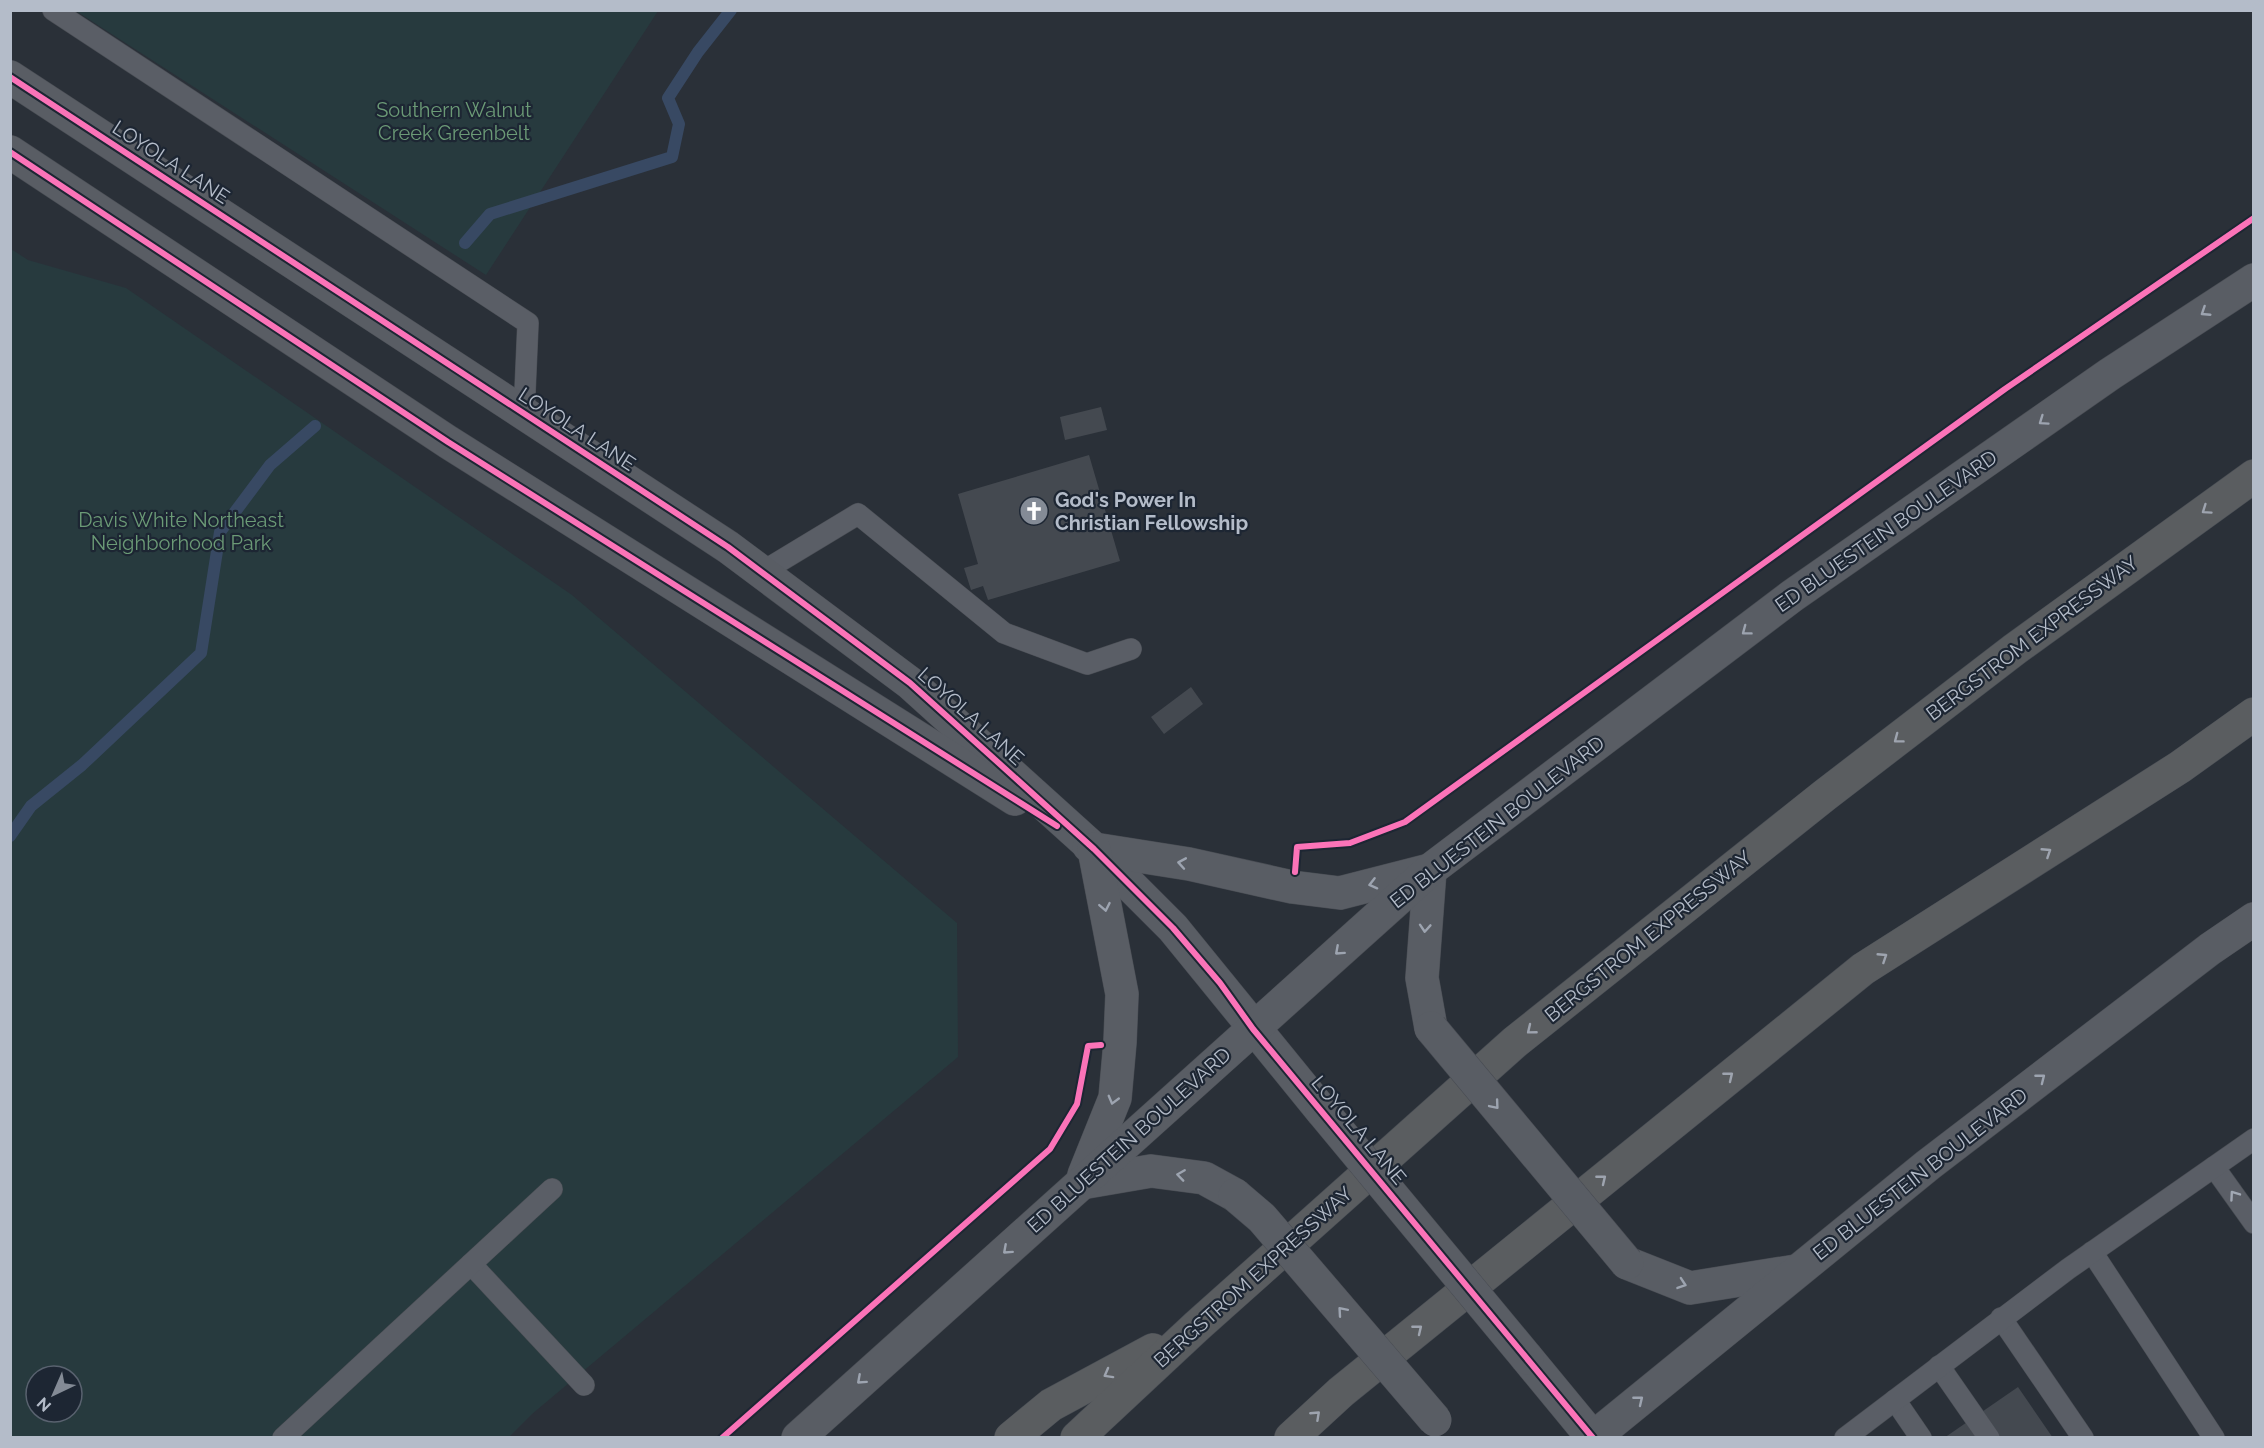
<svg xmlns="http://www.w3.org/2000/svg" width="2264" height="1448" viewBox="0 0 2264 1448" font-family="Raleway,sans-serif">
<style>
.green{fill:#273a3e;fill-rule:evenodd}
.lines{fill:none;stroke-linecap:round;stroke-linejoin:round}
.stream{stroke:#384963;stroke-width:12}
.building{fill:#444950}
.lane-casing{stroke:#484c53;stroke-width:22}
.secondary-casing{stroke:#484c53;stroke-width:34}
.highway-casing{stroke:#474c53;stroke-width:34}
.lane{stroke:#5a5e66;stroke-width:21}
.secondary{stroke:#595d64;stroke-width:33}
.highway{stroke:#5a5d60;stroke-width:33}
.secondary-bridge-casing{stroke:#484c53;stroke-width:34;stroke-linecap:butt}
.secondary-bridge{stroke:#595d64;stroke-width:33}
.cycleway-casing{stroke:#1d2633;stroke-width:10}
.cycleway{stroke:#fb73b8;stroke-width:6}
.oneway{stroke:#9da4b0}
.oneway2{stroke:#9ea4af}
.oneway3{stroke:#a2a9b5}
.labels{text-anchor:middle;stroke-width:4.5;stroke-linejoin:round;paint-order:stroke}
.park-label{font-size:20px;fill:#6b9a76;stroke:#1d2633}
.street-label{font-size:20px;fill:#b4bcc9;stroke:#1d2633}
.poi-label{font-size:20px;font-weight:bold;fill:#b4bcc9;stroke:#1d2633;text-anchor:start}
</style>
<rect width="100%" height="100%" fill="#2a3038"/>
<g class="green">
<polygon points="76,11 658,11 486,275"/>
<path d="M11 249 28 260 126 288 572 595 957 923 958 1057 532 1414 509 1437 11 1438ZM36 1376H72V1412H36Z"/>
</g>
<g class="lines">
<g class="stream">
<polyline points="465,243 490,214 672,157 679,124 668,98 698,52 731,10"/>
<polyline points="10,836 31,806 82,765 201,653 220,532 270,465 315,426"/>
</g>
</g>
<g class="building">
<polygon points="1101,407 1107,430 1065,440 1060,417"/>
<polygon points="1089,455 1120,561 988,600 983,586 971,590 964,568 978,564 958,494"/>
<polygon points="1191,687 1203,704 1164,734 1151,717"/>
<polygon points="2018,1387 2053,1438 1944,1438"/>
</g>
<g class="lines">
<g class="lane-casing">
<g id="lane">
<polyline points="53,10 528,323 524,414"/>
<polyline points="762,572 858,514 1004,633 1087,664 1131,649"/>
<polyline points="2214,1167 2254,1223"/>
<polyline points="2092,1252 2214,1438"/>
<polyline points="471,1264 584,1385"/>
<polyline points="2001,1318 2083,1438"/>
<polyline points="1939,1366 1989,1438"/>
<polyline points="1895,1400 1921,1438"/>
<polyline points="283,1438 552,1189"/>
<polyline points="1845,1438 2068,1269 2254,1139"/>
</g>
</g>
<g class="secondary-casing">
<g id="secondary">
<polyline points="10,77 728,547 910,683 1094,849 1173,928 1322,1111"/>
<polyline points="10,152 448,442 1015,799"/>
<polyline points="1089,846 1094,849 1189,864 1292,887 1340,893 1426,871"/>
<polyline points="1430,870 1422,978 1431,1028"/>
<polyline points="1084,1175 1115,1098 1120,1042 1122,994 1094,849"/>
<polyline points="1081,1183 1151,1171 1204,1178 1235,1195"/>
<polyline points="1627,1263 1690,1288 1796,1271"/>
<polyline points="1527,1358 1593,1438"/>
<polyline points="798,1438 1430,870 1792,596 2110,374 2254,280"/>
<polyline points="1593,1438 1928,1165 2210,949 2254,919"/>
</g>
</g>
<g class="highway-casing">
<g id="highway">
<polyline points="1011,1438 1051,1405 1153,1350"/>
<polyline points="1077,1438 1197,1326 1515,1042 1825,795 2015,649 2254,476"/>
<polyline points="1291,1438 1341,1392 1863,969 2180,767 2254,714"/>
</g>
</g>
<use href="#lane" class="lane"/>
<use href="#secondary" class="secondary"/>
<use href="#highway" class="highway"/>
<g class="secondary-bridge-casing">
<g id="secondary-bridge">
<polyline points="1431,1028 1627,1263"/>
<polyline points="1322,1111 1527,1358"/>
<polyline points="1235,1195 1262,1218 1435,1420"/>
</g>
</g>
<use href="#secondary-bridge" class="secondary-bridge"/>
<g class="cycleway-casing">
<g id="cycleway">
<polyline points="10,77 728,547 910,683 1094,849 1173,928 1220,983 1253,1029 1593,1438"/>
<polyline points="10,152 448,442 1057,826"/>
<polyline points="1295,872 1297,847 1350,843 1405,822 2005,389 2254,218"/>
<polyline points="722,1438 1050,1149 1077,1104 1088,1046 1101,1045"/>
</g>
</g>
<use href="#cycleway" class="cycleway"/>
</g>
<defs><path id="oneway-chevron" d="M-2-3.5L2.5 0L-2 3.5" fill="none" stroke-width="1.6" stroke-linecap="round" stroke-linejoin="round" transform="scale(1.5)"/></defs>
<g class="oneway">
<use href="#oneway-chevron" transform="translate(2205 312) rotate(147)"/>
<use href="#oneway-chevron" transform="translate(2043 421) rotate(145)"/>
<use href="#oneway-chevron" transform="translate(1746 631) rotate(143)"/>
<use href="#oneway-chevron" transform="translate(1182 863) rotate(-170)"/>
<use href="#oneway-chevron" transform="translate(1373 884) rotate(166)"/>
<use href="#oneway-chevron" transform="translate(1105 907) rotate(79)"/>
<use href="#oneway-chevron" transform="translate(1425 928) rotate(94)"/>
<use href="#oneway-chevron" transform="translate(1339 951) rotate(138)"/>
<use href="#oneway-chevron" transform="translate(2041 1078) rotate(-38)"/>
<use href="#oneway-chevron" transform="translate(1113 1100) rotate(105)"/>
<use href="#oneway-chevron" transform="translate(1495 1105) rotate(50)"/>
<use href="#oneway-chevron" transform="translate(1181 1175) rotate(-172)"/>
<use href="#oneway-chevron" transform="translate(1007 1250) rotate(138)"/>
<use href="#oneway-chevron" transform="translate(1682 1284) rotate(19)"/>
<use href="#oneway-chevron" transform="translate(1342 1311) rotate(-131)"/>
<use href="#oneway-chevron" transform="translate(861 1380) rotate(138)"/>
<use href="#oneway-chevron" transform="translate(1639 1400) rotate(-39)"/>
</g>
<g class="oneway2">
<use href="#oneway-chevron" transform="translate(2206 510) rotate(145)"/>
<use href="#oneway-chevron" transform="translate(1898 739) rotate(143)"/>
<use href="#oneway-chevron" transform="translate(2047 852) rotate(-33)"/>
<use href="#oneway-chevron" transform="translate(1883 957) rotate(-33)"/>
<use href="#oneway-chevron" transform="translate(1531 1030) rotate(141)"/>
<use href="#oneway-chevron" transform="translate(1729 1076) rotate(-39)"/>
<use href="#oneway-chevron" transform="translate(1602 1179) rotate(-39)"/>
<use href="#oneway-chevron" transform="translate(1418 1329) rotate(-39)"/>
<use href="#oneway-chevron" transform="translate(1108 1374) rotate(151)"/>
<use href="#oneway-chevron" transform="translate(1316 1415) rotate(-43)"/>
</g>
<use class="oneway3" href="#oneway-chevron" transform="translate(2234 1195) rotate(-125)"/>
<defs>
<g id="church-disc" transform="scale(1.5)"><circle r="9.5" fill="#848b96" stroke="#1d2633"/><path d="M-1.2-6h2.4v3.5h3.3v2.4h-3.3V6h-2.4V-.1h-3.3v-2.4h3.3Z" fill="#fff"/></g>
</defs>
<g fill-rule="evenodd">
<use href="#church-disc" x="1034" y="511"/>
</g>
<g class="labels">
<g class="park-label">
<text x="454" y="117">Southern Walnut<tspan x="454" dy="23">Creek Greenbelt</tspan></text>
<text x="181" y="527">Davis White Northeast<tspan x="181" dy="23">Neighborhood Park</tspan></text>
</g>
<g class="street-label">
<text transform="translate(171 162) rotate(33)" y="7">LOYOLA LANE</text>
<text transform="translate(577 429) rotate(33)" y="7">LOYOLA LANE</text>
<text transform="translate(1886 531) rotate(-35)" y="7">ED BLUESTEIN BOULEVARD</text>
<text transform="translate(2032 638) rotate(-37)" y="7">BERGSTROM EXPRESSWAY</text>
<text transform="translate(971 716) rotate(42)" y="7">LOYOLA LANE</text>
<text transform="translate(1497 822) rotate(-38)" y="7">ED BLUESTEIN BOULEVARD</text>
<text transform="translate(1648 936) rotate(-39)" y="7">BERGSTROM EXPRESSWAY</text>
<text transform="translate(1359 1130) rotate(50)" y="7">LOYOLA LANE</text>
<text transform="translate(1129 1140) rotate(-42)" y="7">ED BLUESTEIN BOULEVARD</text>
<text transform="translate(1920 1174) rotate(-38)" y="7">ED BLUESTEIN BOULEVARD</text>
<text transform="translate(1253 1277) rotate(-42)" y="7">BERGSTROM EXPRESSWAY</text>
</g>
<g class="poi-label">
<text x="1055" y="507">God's Power In<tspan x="1055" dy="23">Christian Fellowship</tspan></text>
</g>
</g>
<rect width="2264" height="1448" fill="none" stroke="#b4bcc9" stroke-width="24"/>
<g transform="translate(54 1394) rotate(224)"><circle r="28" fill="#1d2633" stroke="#59626f" stroke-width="1.5"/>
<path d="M0-4.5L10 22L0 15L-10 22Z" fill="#848b96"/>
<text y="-9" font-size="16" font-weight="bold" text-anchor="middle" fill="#b4bcc9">N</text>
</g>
</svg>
